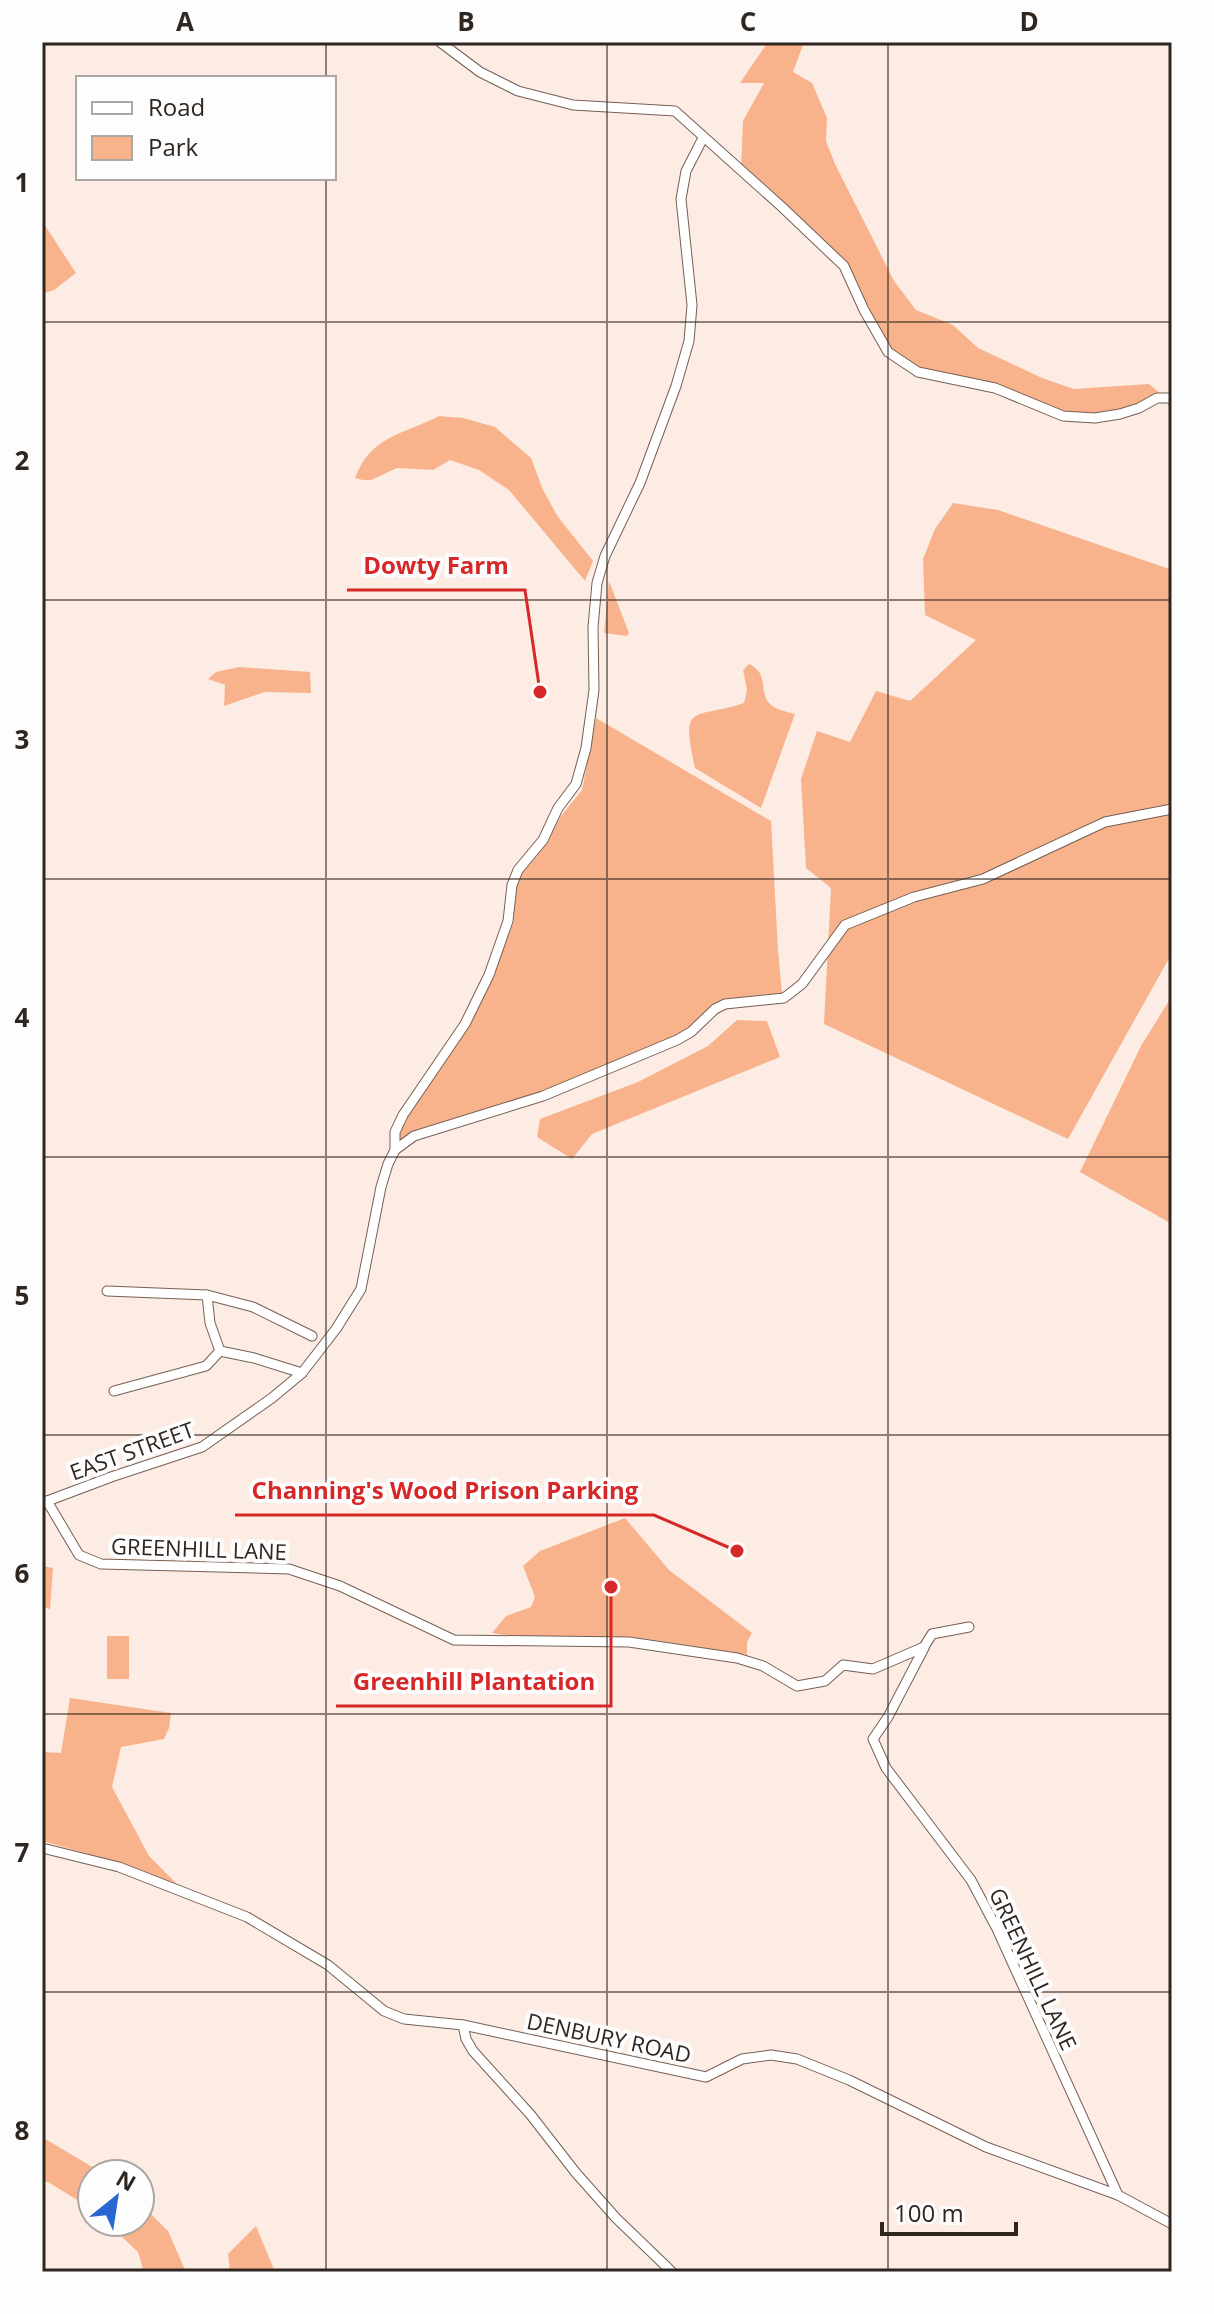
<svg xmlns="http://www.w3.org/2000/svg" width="1214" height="2314" viewBox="0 0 1214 2314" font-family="'Open Sans',sans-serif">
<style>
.green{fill:#f8b38c}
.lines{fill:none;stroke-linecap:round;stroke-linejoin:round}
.minor-casing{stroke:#765f53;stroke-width:11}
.minor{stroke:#fff;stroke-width:9}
.grid{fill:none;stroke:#2f2620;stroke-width:2;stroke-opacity:0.55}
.labels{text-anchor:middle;stroke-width:8;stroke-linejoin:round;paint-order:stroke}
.street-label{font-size:22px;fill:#2f2620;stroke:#fdfdfd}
.leader{fill:none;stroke:#d62828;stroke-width:3}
.callout-dot{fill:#d62828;stroke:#fdfdfd;stroke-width:3}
.callout-label{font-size:24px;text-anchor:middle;font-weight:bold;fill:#d62828;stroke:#fdfdfd;stroke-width:8;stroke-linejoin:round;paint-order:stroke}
.neatline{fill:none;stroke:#2f2620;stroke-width:3}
.grid-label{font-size:26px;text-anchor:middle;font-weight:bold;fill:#2f2620}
</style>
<rect width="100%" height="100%" fill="#fcece3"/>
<g class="green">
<polygon points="768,42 804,42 793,72 812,83 827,118 826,141 835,164 894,281 916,310 953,325 978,348 1042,378 1074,389 1149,384 1162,395 1110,417 1072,415 918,368 888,352 843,262 741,169 743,121 764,83 740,83"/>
<polygon points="42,221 76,273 54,290 42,294"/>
<path d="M439 416 463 418 495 427 531 458 543 490 558 517 593 561 585 581 509 490 479 470 450 460 433 470 397 468 371 480H363L355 478C371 435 405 434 439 416Z"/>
<polygon points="953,503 998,510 1172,570 1172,953 1068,1139 824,1024 831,888 806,868 801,779 817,731 850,742 876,691 910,701 976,640 925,615 923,559 935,529"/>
<polygon points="609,581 629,633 627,636 604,633"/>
<path d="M749 664C770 674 758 691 770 704 775 710 788 712 795 714L761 808 695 768C680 701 693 720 744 703L747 690 743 670Z"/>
<polygon points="239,667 310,672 311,693 265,692 224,706 225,685 208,679 216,672"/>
<polygon points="596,718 771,821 778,950 782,993 724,999 712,1005 689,1027 673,1037 540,1092 414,1131 399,1142 399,1134 406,1117 469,1027 492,979 513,924 516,887 523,872 541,851 561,816 582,790"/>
<polygon points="1172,996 1172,1224 1080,1172 1141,1046"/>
<polygon points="737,1020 767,1021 780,1057 592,1134 572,1159 537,1137 540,1119 638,1082 708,1046"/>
<polygon points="625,1518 669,1570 752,1633 747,1642 747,1655 641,1638 510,1636 492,1633 506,1616 531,1607 535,1597 523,1566 540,1551"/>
<polygon points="42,1556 43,1566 53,1568 50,1609 42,1607"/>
<rect x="107" y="1636" width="22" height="43"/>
<polygon points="70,1698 171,1713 169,1728 164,1739 121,1747 112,1787 149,1856 179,1886 131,1866 42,1841 42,1752 61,1753"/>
<polygon points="42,2137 104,2174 92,2174 92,2209 48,2182 42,2181"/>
<polygon points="140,2203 168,2231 186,2272 144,2272 138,2252 106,2222 140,2222"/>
<polygon points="256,2226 275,2272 230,2272 228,2254"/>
</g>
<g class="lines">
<g class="minor-casing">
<g id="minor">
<polyline points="440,42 480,72 518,91 573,105 675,111 782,207 844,266 864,310 888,352 918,372 995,388 1063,416 1095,418 1120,414 1139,408 1157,398 1170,398 1172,400"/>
<polyline points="395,1150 414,1136 543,1096 677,1040 691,1032 715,1009 725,1004 784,998 802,984 845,925 914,897 983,879 1105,822 1172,809"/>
<polyline points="107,1291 207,1295 253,1307 312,1336"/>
<polyline points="207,1295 210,1323 220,1351"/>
<polyline points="114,1391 206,1366 220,1351 254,1358 302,1373"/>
<polyline points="47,1501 79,1555 101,1564 289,1569 340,1586 454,1640 629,1642 737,1658 763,1666 797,1686 825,1681 843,1665 873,1669 924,1647 932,1634 969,1627"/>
<polyline points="42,1503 111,1477 202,1447 272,1398 302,1373 336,1329 361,1289 381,1187 388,1164 395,1150 395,1132 403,1115 465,1024 489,975 508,921 512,885 518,870 543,840 558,808 576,784 586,748 594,690 593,627 597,583 605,556 640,483 676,386 689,341 692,305 681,199 686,171 703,138"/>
<polyline points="924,1648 888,1717 873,1739 886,1768 971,1880 997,1929 1118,2195"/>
<polyline points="42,1848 119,1867 247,1917 328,1965 384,2011 404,2019 463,2025 706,2077 742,2059 771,2055 797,2059 849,2080 986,2147 1118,2195 1172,2224"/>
<polyline points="463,2025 466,2039 473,2051 530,2114 576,2173 616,2218 672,2272"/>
</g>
</g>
<use href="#minor" class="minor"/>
</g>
<path class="grid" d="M326 42V78M607 42V2272M888 42V2272M326 178V2272M42 322H1172M42 600H1172M42 879H1172M42 1157H1172M42 1435H1172M42 1714H1172M42 1992H1172"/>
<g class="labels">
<g class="street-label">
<text transform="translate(132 1451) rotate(-20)" y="8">EAST STREET</text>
<text transform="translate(199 1549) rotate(2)" y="8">GREENHILL LANE</text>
<text transform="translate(1033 1969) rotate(65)" y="8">GREENHILL LANE</text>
<text transform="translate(609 2038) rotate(12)" y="8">DENBURY ROAD</text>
</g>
</g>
<path class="leader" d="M540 692L525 590H347M737 1551L654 1515H235M611 1587L611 1706H336"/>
<g class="callout-dot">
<circle cx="540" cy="692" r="8"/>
<circle cx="737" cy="1551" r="8"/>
<circle cx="611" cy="1587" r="8"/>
</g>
<g class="callout-label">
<text x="436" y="574">Dowty Farm</text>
<text x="445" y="1499">Channing's Wood Prison Parking</text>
<text x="474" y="1690">Greenhill Plantation</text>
</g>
<rect width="1214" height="2314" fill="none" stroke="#fdfdfd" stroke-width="88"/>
<rect x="76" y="76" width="260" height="104" fill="#fdfdfd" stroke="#aba7a5" stroke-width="2"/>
<rect x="92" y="102" width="40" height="12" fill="#ffffff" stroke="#aba7a5" stroke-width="2"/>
<text x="148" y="116" font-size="24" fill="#2f2620">Road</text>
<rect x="92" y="136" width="40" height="24" fill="#f8b38c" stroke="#aba7a5" stroke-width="2"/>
<text x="148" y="156" font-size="24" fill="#2f2620">Park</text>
<g transform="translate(116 2198) rotate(30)"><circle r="38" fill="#fdfdfd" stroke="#aba7a5" stroke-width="2"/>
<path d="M0-6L14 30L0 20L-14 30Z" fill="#2766d3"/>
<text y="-12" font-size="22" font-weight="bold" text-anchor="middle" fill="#2f2620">N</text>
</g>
<path d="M882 2222v12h134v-12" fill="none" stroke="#2f2620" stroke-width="4"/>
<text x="894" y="2222" font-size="24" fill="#2f2620" stroke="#fdfdfd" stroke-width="6" paint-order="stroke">100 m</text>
<rect x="44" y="44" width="1126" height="2226" class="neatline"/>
<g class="grid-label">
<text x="185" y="31">A</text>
<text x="466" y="31">B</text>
<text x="748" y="31">C</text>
<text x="1029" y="31">D</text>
<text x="22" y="192">1</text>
<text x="22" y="470">2</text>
<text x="22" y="749">3</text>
<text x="22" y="1027">4</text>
<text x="22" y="1305">5</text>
<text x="22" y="1583">6</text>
<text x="22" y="1862">7</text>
<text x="22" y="2140">8</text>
</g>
</svg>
